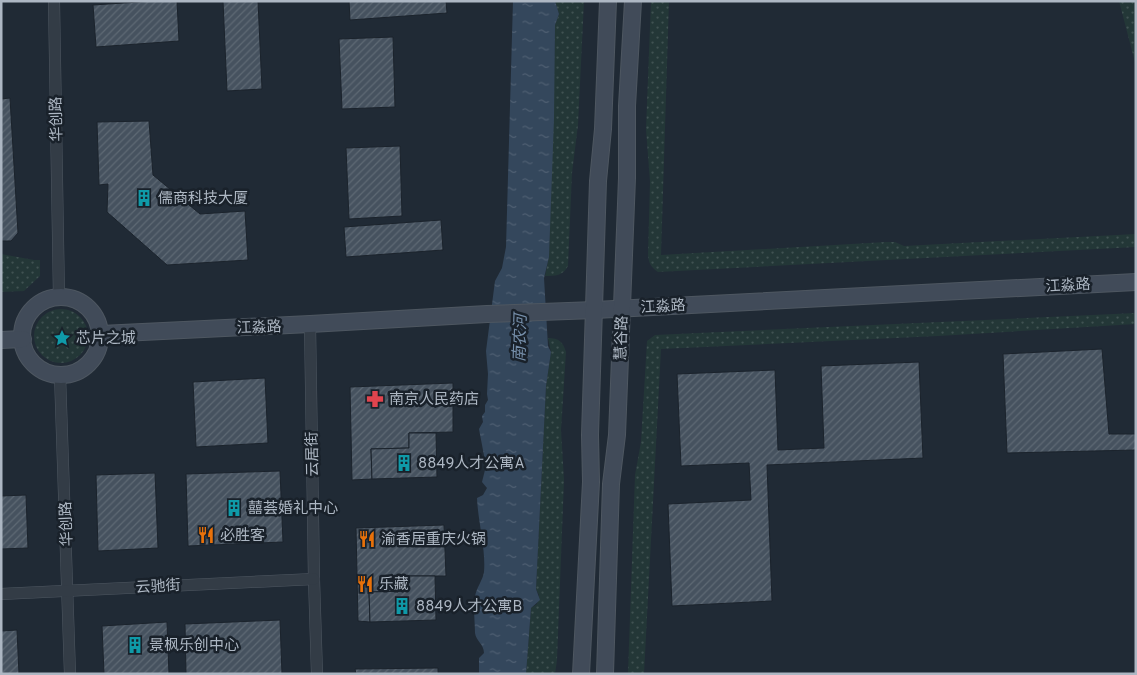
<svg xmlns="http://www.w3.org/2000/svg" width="1137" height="675" viewBox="0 0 1137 675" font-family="Overpass,'Noto Sans SC',sans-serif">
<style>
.grass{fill:url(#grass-dots)}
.water{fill:url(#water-ripples)}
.building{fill:url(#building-hatch);stroke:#1b232c}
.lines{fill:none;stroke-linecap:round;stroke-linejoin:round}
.street-casing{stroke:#4e5761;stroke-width:12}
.secondary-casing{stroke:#4e5761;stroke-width:18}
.street{stroke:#333c46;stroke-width:11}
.secondary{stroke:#414b59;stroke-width:16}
.labels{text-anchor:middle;stroke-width:5;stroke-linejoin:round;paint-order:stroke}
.street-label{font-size:15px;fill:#adb7c3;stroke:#19212a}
.poi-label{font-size:15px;fill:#adb7c3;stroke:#19212a;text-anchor:start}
.water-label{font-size:16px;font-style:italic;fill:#768faa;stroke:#19212a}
</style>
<defs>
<pattern id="grass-dots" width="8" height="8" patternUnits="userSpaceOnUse" patternTransform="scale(1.25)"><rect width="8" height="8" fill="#233737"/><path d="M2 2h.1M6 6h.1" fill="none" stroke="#405252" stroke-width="1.8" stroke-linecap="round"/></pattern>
<pattern id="water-ripples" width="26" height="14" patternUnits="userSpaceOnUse" patternTransform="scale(1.25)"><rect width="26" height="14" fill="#34475c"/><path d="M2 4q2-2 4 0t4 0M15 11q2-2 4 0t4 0" fill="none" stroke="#4f5f72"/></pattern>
<pattern id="building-hatch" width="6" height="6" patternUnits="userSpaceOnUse" patternTransform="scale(1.25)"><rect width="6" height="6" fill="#46525f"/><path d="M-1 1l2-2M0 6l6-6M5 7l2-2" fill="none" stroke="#5e6974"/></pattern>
</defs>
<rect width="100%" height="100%" fill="#202a35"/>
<g class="grass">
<path d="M555 1H584L578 125 572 173 568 266C563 276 555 276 545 276L549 257 555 25 559 14Z"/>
<path d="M651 1H669L661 255 886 242H895L904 246 1136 234V247L658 272C651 267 649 264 648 255L650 182 646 129Z"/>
<polygon points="1119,1 1136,1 1136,66"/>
<polygon points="1,254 34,260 40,260 40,276 24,291 1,292"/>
<circle cx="61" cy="336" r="27"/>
<polygon points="1136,313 1136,324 938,336 661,349 644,674 628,674 635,475 641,442 647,341 655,335"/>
<path d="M548 338C559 338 563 342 566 352L561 430 564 480 557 660 555 674H526L531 608 537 604 539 595 536 589 546 386 551 352Z"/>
</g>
<path class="water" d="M513 1H555L559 14 555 25 554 118 549 257 544 278 548 346 551 352 546 386 536 589 540 600 531 608 526 674H479V658L484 653C484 644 476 641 475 633 475 622 473 608 475 597 476 588 483 580 484 572 486 549 478 522 477 498L483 495 487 488 482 482 486 466 479 429 483 422 482 416 485 412V405L488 400 487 394 488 374 486 351 495 281 502 268 506 247Z"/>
<g class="building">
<polygon points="154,1 177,1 179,41 96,47 93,5"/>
<polygon points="223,1 258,1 262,89 227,91"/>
<polygon points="349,1 446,1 447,13 350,20"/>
<polygon points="393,37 395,107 342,109 339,39"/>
<polygon points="10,98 18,233 11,241 1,241 1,99"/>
<polygon points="149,121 153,175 200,214 245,211 248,260 167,265 107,212 108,184 99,185 97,122"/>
<polygon points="400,146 402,216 349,219 346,148"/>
<polygon points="441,220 443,250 346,257 344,227"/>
<polygon points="1102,349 1109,434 1136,434 1136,450 1007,453 1003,354"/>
<polygon points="919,362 923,458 767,465 772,601 672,606 668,504 751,500 749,463 681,466 677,374 775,370 778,450 824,448 821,366"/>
<polygon points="265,378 268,443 196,447 193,382"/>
<polygon points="453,383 453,432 409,433 409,448 371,449 372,479 352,480 350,387"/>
<polygon points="409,433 436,433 437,477 372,479 371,449 409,448"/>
<polygon points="280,471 283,542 188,546 186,474"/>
<polygon points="155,473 158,548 98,551 96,475"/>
<polygon points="26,495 28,548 1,549 1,496"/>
<polygon points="444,525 446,576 407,576 407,591 369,592 370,622 358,621 356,528"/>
<polygon points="407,576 435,576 436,620 370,622 369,592 407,591"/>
<polygon points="280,620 282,674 186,674 185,624"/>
<polygon points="167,622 169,674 104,674 102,626"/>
<polygon points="17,630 19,674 1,674 1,631"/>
<polygon points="438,668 438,674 356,674 355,669"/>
</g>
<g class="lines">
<g class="street-casing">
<g id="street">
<polyline points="54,1 59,297"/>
<polyline points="310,324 314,579 317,674"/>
<polyline points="60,375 70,674"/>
<polyline points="1,594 314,579"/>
</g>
</g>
<g class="secondary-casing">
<g id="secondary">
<circle cx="61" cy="336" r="39"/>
<polyline points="101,334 310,324 487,314 595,310 1136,282"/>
<polyline points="1,340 23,339"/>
<polyline points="581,674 591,482 590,435 598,181 603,129 608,1"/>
<polyline points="605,674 611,484 617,435 627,178 627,106 633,1"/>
</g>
</g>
<use href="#street" class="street"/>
<use href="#secondary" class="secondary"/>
</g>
<defs>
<g id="building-bare" transform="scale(1.35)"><path d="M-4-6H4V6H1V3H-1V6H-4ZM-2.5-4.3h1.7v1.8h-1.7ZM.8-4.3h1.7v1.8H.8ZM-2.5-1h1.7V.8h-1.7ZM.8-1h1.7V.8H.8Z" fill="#0f9aa8" stroke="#19212a" stroke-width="2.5" paint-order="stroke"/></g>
<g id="sight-bare" transform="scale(1.35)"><path d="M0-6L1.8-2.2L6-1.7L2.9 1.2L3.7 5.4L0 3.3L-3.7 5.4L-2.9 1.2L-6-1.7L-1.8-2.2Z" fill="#0f9aa8" stroke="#19212a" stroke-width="2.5" paint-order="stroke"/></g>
<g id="pharmacy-bare" transform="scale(1.35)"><path d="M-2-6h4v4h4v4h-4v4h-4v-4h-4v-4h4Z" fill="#e0444e" stroke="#19212a" stroke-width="2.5" paint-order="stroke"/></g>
<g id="restaurant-bare" transform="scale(1.35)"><path d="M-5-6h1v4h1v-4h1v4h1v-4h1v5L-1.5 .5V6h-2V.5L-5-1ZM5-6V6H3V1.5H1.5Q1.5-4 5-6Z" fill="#e8710a" stroke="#19212a" stroke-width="2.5" paint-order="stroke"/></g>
</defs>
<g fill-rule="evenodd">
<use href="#building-bare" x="144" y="198"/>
<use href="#sight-bare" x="62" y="338"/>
<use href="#pharmacy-bare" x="375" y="399"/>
<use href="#building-bare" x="404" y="463"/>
<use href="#building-bare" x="234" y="508"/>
<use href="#restaurant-bare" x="206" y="535"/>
<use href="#restaurant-bare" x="367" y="539"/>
<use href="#restaurant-bare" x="365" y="584"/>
<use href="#building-bare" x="402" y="606"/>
<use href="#building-bare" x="135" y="645"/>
</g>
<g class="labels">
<g class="street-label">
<text transform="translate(56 119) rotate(-91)" y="5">华创路</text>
<text transform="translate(1068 285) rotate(-3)" y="5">江淼路</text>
<text transform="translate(663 306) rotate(-3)" y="5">江淼路</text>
<text transform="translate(259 327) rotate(-2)" y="5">江淼路</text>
<text transform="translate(621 338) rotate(-88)" y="5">慧谷路</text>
<text transform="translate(312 454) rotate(-91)" y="5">云居街</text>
<text transform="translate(66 524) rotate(-92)" y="5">华创路</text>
<text transform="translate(158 586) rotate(-3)" y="5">云驰街</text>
</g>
<g class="poi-label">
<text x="158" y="203">儒商科技大厦</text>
<text x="76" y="343">芯片之城</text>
<text x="389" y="404">南京人民药店</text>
<text x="418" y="468">8849人才公寓A</text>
<text x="248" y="513">囍荟婚礼中心</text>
<text x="220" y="540">必胜客</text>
<text x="381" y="544">渝香居重庆火锅</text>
<text x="379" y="589">乐藏</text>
<text x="416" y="611">8849人才公寓B</text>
<text x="149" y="650">景枫乐创中心</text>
</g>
<g class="water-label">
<text transform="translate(519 338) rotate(-88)" y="6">南农河</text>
</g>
</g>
<rect width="1137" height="675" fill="none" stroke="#adb7c3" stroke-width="5"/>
</svg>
